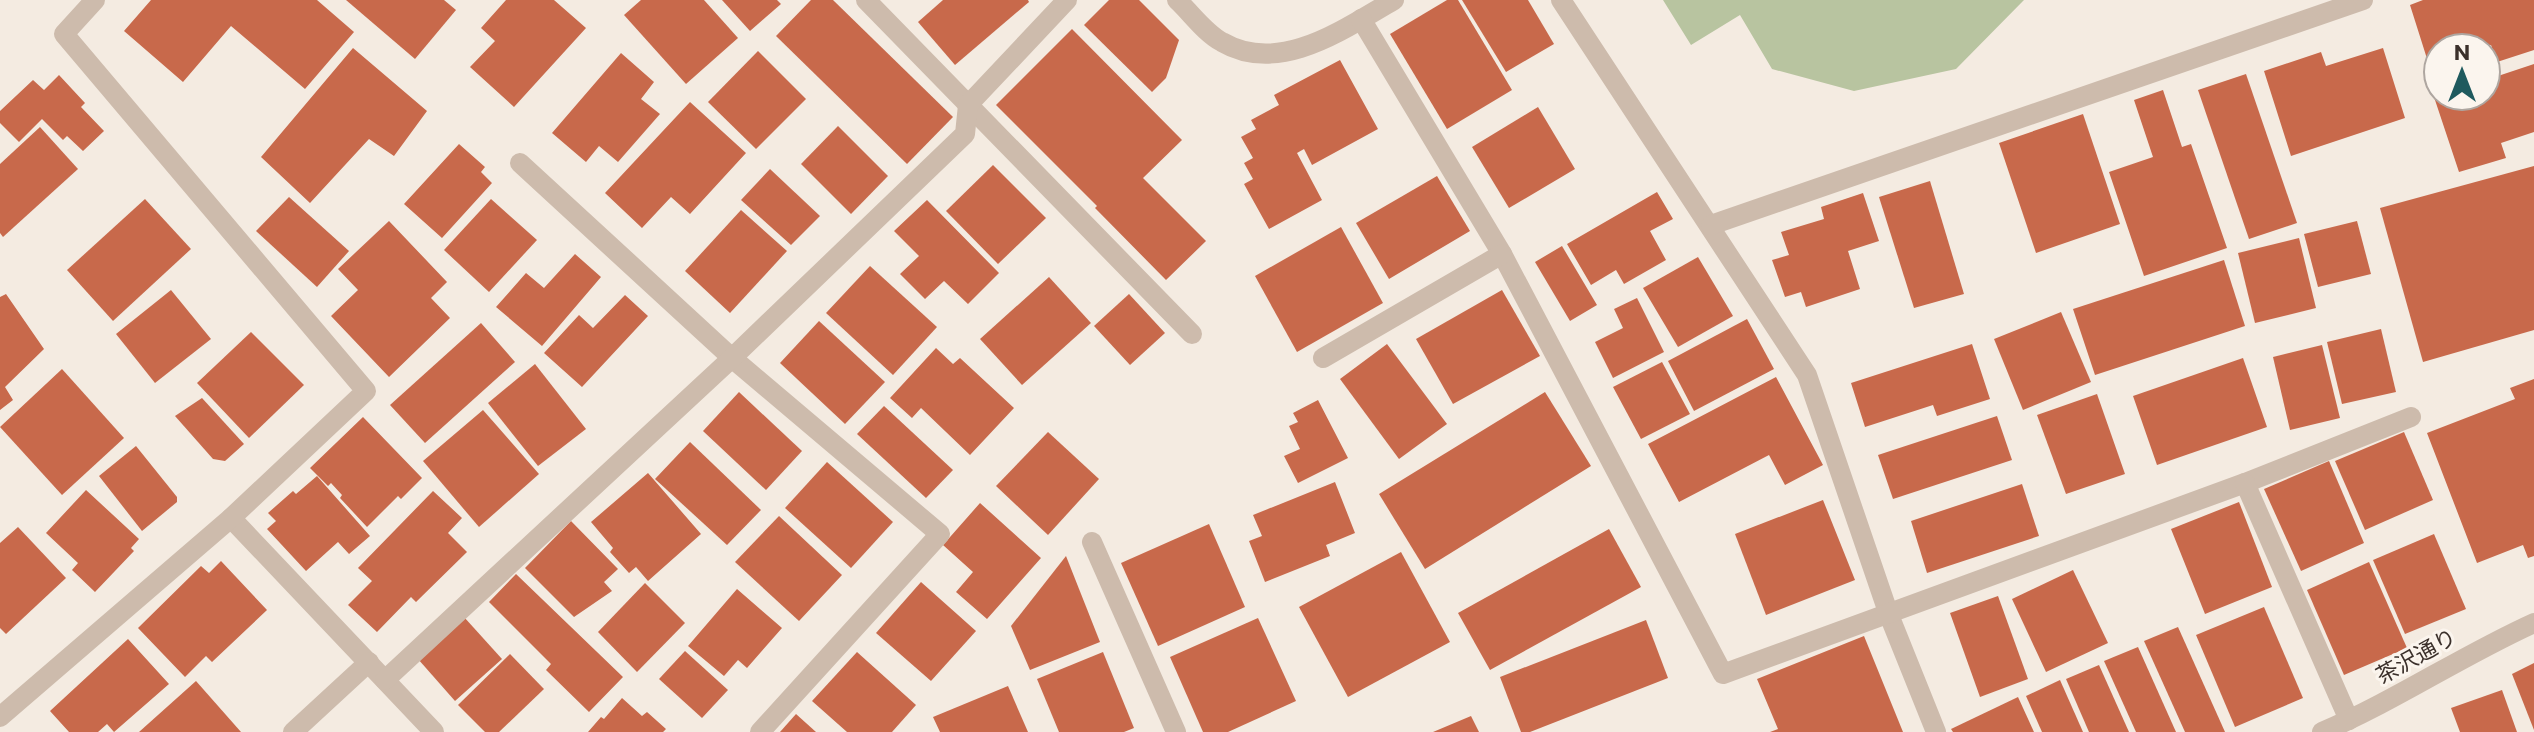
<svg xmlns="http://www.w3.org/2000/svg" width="2534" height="732" viewBox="0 0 2534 732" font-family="Commissioner,'Noto Sans JP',sans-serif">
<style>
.green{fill:#b8c4a0}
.building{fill:#c8694b}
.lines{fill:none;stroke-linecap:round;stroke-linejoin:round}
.minor{stroke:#cdbbac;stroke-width:20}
.labels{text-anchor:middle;stroke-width:6;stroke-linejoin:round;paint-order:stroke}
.street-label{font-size:22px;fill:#3b302b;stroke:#fbf5ee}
</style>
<rect width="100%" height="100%" fill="#f4ebe1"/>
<polygon class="green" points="1663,0 2024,0 1956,69 1854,91 1772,69 1740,15 1691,45"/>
<g class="building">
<polygon points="151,0 317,0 354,32 305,89 231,26 183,82 124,31"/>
<polygon points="346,0 444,0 456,10 415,59"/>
<polygon points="506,0 554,0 586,28 514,107 470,67 495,41 481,28"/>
<polygon points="641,0 704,0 738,38 686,84 624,15"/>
<polygon points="722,0 777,0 781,4 750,31"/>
<polygon points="811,0 833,0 953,117 907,164 776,36"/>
<polygon points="943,0 1028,0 1029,2 955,65 918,22"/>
<polygon points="1109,0 1139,0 1179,40 1166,78 1152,92 1084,25"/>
<polygon points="1447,0 1458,0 1512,90 1447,129 1390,34"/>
<polygon points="1462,0 1528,0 1554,44 1506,72"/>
<polygon points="2423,0 2534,0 2534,50 2497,62 2491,45 2482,48 2438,48 2438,62 2429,65 2410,5"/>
<polygon points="1072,29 1182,140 1143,178 1206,241 1166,280 1095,208 1097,206 996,105"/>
<polygon points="353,48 427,111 394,156 369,139 310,203 261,157"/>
<polygon points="2383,48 2405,118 2291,156 2264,71 2321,52 2326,66"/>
<polygon points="758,51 806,99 756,149 708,102"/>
<polygon points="621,53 654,82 641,99 660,114 618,162 599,146 586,162 552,133"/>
<polygon points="1340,60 1378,129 1312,165 1304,149 1297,153 1322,200 1269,229 1244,184 1253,179 1244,163 1253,158 1241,137 1256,129 1251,120 1279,105 1274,95"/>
<polygon points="2534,64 2534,132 2501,143 2506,158 2459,172 2430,85 2438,82 2438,96 2486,96 2486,80"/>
<polygon points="2246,74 2297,223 2249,239 2198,90"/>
<polygon points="59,75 85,103 81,107 104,131 83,151 67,136 63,140 42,119 19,142 0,123 0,111 33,80 44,90"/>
<polygon points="2163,90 2182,147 2191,144 2227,248 2144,276 2109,172 2153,157 2134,100"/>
<polygon points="690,102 746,153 690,214 671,197 642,228 605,193"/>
<polygon points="1538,107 1575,169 1509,208 1472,147"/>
<polygon points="2083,114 2120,224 2036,253 1999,143"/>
<polygon points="838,126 888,176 851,214 801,164"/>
<polygon points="40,127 78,169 3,237 0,233 0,164"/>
<polygon points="459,144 485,167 481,172 492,183 442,238 404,204"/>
<polygon points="993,165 1046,218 998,264 946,211"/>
<polygon points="2534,166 2534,330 2423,362 2380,208"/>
<polygon points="770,169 820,216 791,245 741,200"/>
<polygon points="1437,176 1470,231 1389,279 1356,223"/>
<polygon points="1930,181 1964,294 1914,308 1879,197"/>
<polygon points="1657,192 1673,219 1650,231 1666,260 1624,284 1616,270 1591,285 1567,244"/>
<polygon points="1863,193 1879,241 1848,251 1860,289 1806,307 1801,292 1785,297 1772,260 1789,255 1781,232 1824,219 1821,207"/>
<polygon points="289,197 349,251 317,287 256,231"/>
<polygon points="145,199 191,249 113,321 67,270"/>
<polygon points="491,199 537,240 489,292 444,250"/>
<polygon points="927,200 999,273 968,304 944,281 925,299 900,274 919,256 894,231"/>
<polygon points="741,210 787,251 730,313 685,271"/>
<polygon points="389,221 447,282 431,298 450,318 389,377 331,316 358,290 338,269"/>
<polygon points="2357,221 2371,274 2318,287 2304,234"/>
<polygon points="1341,227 1383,303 1297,352 1255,276"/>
<polygon points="2299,238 2316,308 2255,323 2238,253"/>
<polygon points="1562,246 1597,305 1570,321 1535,262"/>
<polygon points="575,254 601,277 542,346 496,307 526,273 544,288"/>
<polygon points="1698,257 1733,316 1678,347 1643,288"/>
<polygon points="2224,260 2245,326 2095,375 2073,309"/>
<polygon points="870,266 937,327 893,375 826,313"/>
<polygon points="1049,277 1091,323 1022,385 980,339"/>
<polygon points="171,290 211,339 155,383 116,334"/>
<polygon points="1502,290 1540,356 1453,404 1416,339"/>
<polygon points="6,294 44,349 5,387 13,400 0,410 0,297"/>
<polygon points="1129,294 1165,333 1130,365 1094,326"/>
<polygon points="625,295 648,316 582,387 544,353 579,315 593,328"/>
<polygon points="1637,298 1664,352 1613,378 1595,342 1623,328 1614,309"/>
<polygon points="2061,312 2091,382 2023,410 1994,339"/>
<polygon points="1747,319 1774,369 1694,411 1668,361"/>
<polygon points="819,321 885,382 845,424 780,363"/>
<polygon points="481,323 515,362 425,443 390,405"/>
<polygon points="2381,329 2396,392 2342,404 2327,342"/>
<polygon points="251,332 304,385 249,438 197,383"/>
<polygon points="1387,344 1447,424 1399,459 1340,379"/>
<polygon points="1972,344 1990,399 1937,416 1933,405 1865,427 1851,383"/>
<polygon points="2322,345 2340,418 2290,430 2273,357"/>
<polygon points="936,348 953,364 960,358 1014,408 970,455 921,408 912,418 890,398"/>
<polygon points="2243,358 2267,427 2157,465 2133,396"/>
<polygon points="1662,362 1690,414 1641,439 1613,387"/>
<polygon points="535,364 586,429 538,466 488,403"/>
<polygon points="62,369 124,438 62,495 0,427"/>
<polygon points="1776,377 1823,465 1785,485 1769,455 1679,502 1648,444"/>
<polygon points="2534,379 2534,556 2528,558 2523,545 2477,563 2427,433 2515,399 2510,388"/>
<polygon points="739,392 802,451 766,490 703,431"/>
<polygon points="1545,392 1591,466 1425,569 1379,494"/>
<polygon points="2097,394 2125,474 2066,494 2037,415"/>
<polygon points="202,398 244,444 225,461 213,459 175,416"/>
<polygon points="1318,400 1348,458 1298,483 1284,456 1300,449 1289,426 1298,422 1293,413"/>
<polygon points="884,406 953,470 926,498 857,434"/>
<polygon points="483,410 539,474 479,527 423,461"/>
<polygon points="1997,416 2012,460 1893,499 1878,455"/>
<polygon points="363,417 422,478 401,499 398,496 367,527 340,498 342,495 331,483 328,486 310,468"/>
<polygon points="1048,432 1099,479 1048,535 996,486"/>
<polygon points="2404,432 2433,500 2365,530 2335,461"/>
<polygon points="690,442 761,510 727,545 655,479"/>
<polygon points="136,446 177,497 177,502 142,531 99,476"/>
<polygon points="2329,461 2364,543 2301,571 2264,489"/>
<polygon points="827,462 893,522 851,568 785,508"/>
<polygon points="648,473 701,534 648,581 636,567 629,573 610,552 613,548 591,522"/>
<polygon points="317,476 370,536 349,554 338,542 306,571 267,529 276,521 268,513 293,491 296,494"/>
<polygon points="1335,482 1355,533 1326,545 1330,556 1265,582 1249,541 1262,536 1253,515"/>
<polygon points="2022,484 2039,536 1927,573 1911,521"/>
<polygon points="86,490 139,539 131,548 134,551 95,592 72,570 78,563 46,533"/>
<polygon points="433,491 462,518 448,533 467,552 416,602 411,597 377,632 348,605 372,581 358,568"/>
<polygon points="1823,500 1855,580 1766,615 1735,534"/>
<polygon points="2239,502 2272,587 2205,614 2171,529"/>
<polygon points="980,503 1041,558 987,619 956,592 973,572 943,545"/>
<polygon points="779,516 842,575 799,621 735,562"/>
<polygon points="571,521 618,569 604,582 612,591 574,617 525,568"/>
<polygon points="1209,524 1245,607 1158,646 1121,563"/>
<polygon points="18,527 66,578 6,634 0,628 0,543"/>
<polygon points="1609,529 1641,587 1490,670 1458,613"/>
<polygon points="2434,534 2466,609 2405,634 2373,560"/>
<polygon points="1401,552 1450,642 1348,697 1299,607"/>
<polygon points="1066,556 1100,642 1030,670 1011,626"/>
<polygon points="221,561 267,610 212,662 206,656 185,677 138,628 201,566 209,573"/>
<polygon points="2369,562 2407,648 2344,675 2307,590"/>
<polygon points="2073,570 2108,643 2046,672 2012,599"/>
<polygon points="516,574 623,677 589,712 546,670 551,664 489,602"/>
<polygon points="921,582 976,631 931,681 876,633"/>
<polygon points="645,583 685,623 637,672 598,632"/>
<polygon points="737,589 782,628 747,668 738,660 724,676 688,646"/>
<polygon points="1998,596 2028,679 1980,697 1950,613"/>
<polygon points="2264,607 2303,698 2235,727 2196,635"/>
<polygon points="464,617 502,659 455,701 418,659"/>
<polygon points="1258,618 1296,701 1228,732 1203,732 1170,657"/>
<polygon points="1646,620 1668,678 1530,732 1521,732 1500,677"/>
<polygon points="2178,627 2225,732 2185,732 2144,641"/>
<polygon points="1864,636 1903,732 1770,732 1778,729 1757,679"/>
<polygon points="128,639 169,684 114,732 107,724 98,732 69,732 50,711"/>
<polygon points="2138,647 2176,732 2136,732 2104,661"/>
<polygon points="685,651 728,690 702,718 659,679"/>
<polygon points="857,652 916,705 892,732 847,732 812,701"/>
<polygon points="1103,652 1134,728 1124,732 1059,732 1037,679"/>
<polygon points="510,654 544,689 499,732 485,732 458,705"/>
<polygon points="2534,663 2534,730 2512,674"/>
<polygon points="2099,665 2129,732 2089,732 2066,679"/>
<polygon points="2060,680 2083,732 2042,732 2026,696"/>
<polygon points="196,681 241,732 139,732"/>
<polygon points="1008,686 1028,732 940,732 933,717"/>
<polygon points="2502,690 2517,732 2460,732 2451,708"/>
<polygon points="2018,697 2034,732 1953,732 1951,729"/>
<polygon points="622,698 642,716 647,712 666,729 663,732 588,732 601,717 604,719"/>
<polygon points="796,714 816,732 780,732"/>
<polygon points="1471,716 1479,732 1433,732"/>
</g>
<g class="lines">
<g class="minor">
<polyline points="866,0 1192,334"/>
<path d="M1177 0C1191 13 1205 33 1222 42 1280 76 1345 28 1394 0"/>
<polyline points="1561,0 1807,375 1889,615 1936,732"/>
<polyline points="1361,19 1502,254 1723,674 2245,483 2411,417"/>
<polyline points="520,163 732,358 940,534 760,732"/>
<polyline points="1711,225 2363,0"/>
<polyline points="1323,358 1502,254"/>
<polyline points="2245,483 2349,720"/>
<polyline points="231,518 434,732"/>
<polyline points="1092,542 1176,732"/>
<polyline points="385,680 732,358 965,134 968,105 1067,0"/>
<polyline points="0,717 231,518 366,391 64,34 95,0"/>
<polyline points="293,732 369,662"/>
<path d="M2322 732C2395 701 2461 656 2534 623"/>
</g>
</g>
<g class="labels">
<g class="street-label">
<text transform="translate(2416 656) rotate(-29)" y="8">茶沢通り</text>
</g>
</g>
<g transform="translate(2462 72)"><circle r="38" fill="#fbf5ee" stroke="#aea6a0" stroke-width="2"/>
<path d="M0-6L14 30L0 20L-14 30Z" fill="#1f5a5e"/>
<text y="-12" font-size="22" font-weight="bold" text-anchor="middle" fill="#3b302b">N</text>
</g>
</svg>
